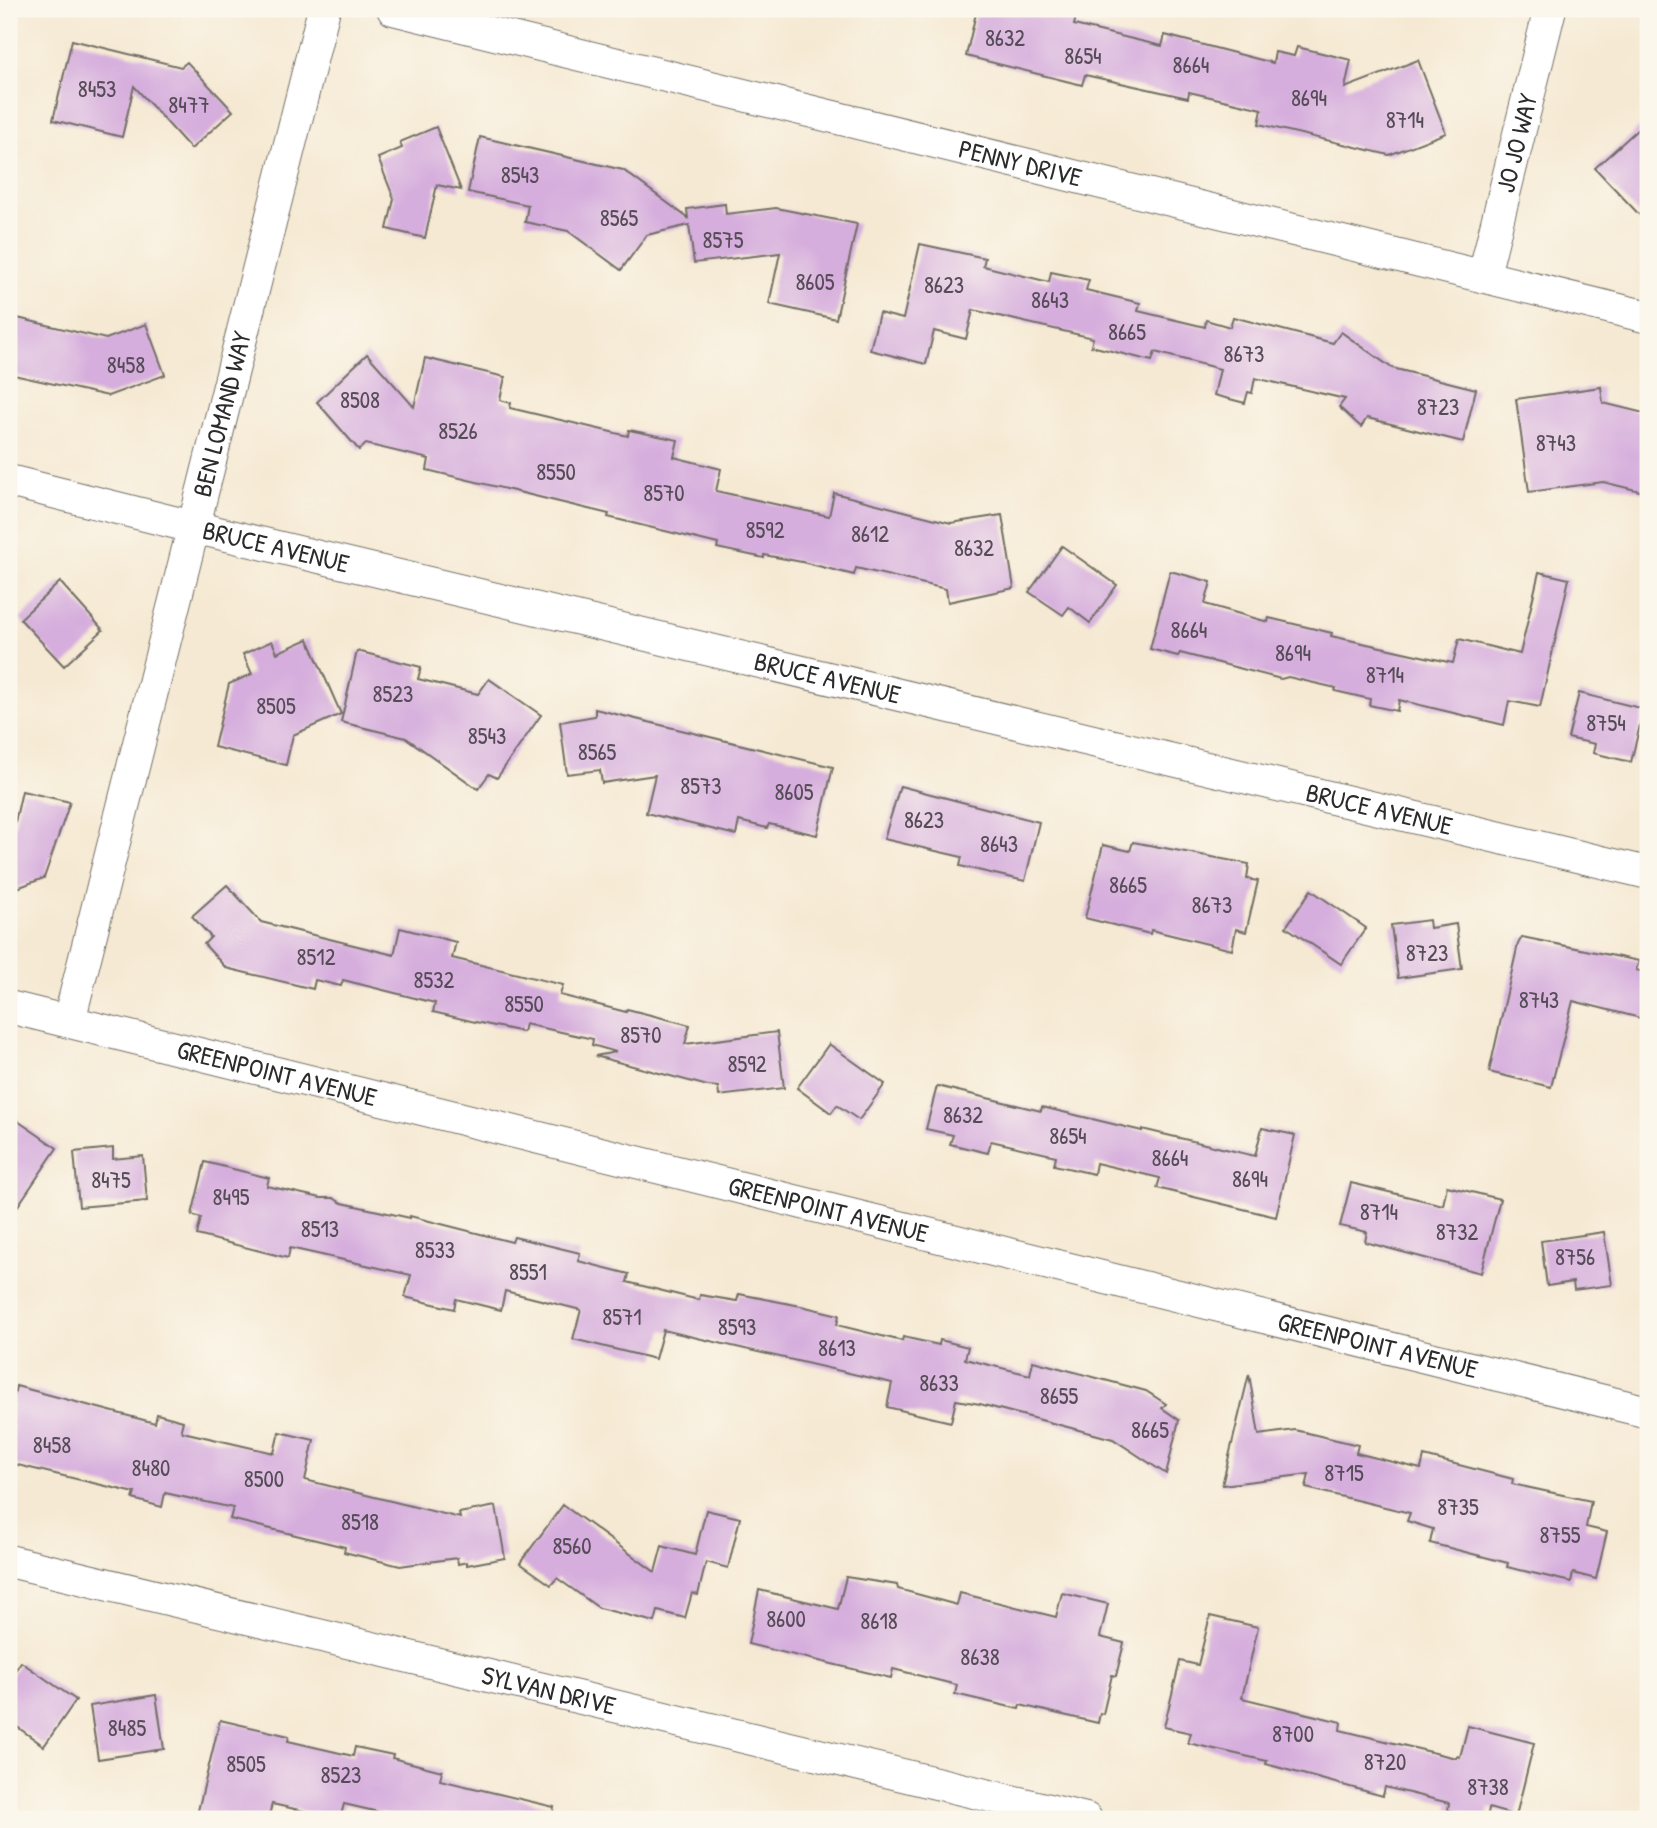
<svg xmlns="http://www.w3.org/2000/svg" width="1657" height="1828" viewBox="0 0 1657 1828" font-family="'Patrick Hand',sans-serif">
<style>
.building{fill:#d6aedd}
.lines{fill:none;stroke-linecap:round;stroke-linejoin:round}
.street-casing{stroke:#726e66;stroke-width:34}
.street{stroke:#fff;stroke-width:32}
.labels{text-anchor:middle;stroke-width:7;stroke-linejoin:round;paint-order:stroke}
.number-label{font-size:23px;fill:#564c58}
.street-label{font-size:26px;fill:#2b2b2b;stroke:#fbf7ec}
</style>
<rect width="100%" height="100%" fill="#fbf7ec"/>
<filter id="ink" filterUnits="userSpaceOnUse"><feTurbulence type="fractalNoise" baseFrequency=".0143" numOctaves="2"/><feDisplacementMap in="SourceGraphic" scale="14" xChannelSelector="R" yChannelSelector="G"/><feConvolveMatrix kernelMatrix="1 2 1 2 8 2 1 2 1" color-interpolation-filters="sRGB"/></filter>
<filter id="wash" filterUnits="userSpaceOnUse"><feTurbulence type="fractalNoise" baseFrequency=".00686" numOctaves="4" result="noise"/><feDisplacementMap in="SourceGraphic" scale="28" xChannelSelector="R" yChannelSelector="G"/><feGaussianBlur stdDeviation="1.57" result="paint"/><feColorMatrix in="noise" values="0 0 0 0 0 0 0 0 0 0 0 0 0 0 0 0 0 1.4 0 .05"/><feComposite in="paint" operator="in"/></filter>
<g filter="url(#wash)">
<rect width="100%" height="100%" fill="#f5e9d3"/>
<g id="blocks">
<g class="building">
<polygon points="977,9 1078,9 1074,25 1162,46 1165,35 1273,63 1275,52 1294,56 1297,47 1351,60 1345,88 1418,60 1446,133 1389,155 1259,124 1262,109 1189,92 1188,98 1085,75 1082,85 966,56"/>
<polygon points="72,40 181,67 187,62 233,111 191,149 134,86 122,137 53,120"/>
<polygon points="1648,120 1648,224 1595,168"/>
<polygon points="436,127 461,190 437,185 425,238 387,229 394,199 378,158 402,148 400,142"/>
<polygon points="480,137 623,170 688,218 687,209 725,204 726,214 776,208 857,224 836,319 769,304 780,253 694,263 689,225 647,235 621,270 568,231 525,222 528,205 468,192"/>
<polygon points="920,244 985,258 983,266 1049,282 1051,272 1089,280 1086,290 1140,303 1138,311 1205,327 1206,320 1230,327 1233,317 1333,343 1341,332 1392,368 1476,389 1463,442 1367,418 1361,427 1339,407 1345,399 1255,378 1252,393 1248,392 1245,403 1214,395 1220,369 1155,352 1152,361 1091,346 1093,338 973,310 966,339 934,331 926,364 870,350 879,313 903,319"/>
<polygon points="9,316 106,339 146,324 165,375 108,396 9,374"/>
<polygon points="367,354 414,407 425,358 505,377 500,400 511,403 510,408 628,436 629,430 678,440 674,457 721,469 716,491 829,516 834,493 951,523 1002,515 1014,588 948,602 946,589 856,568 854,575 802,562 764,555 764,558 717,548 718,544 608,517 609,514 427,470 429,459 366,444 359,450 317,402"/>
<polygon points="1601,387 1603,403 1648,414 1648,493 1603,482 1529,492 1516,399"/>
<polygon points="1062,546 1117,585 1090,623 1069,607 1063,615 1029,592"/>
<polygon points="1170,571 1211,582 1205,604 1268,622 1269,618 1332,633 1331,636 1453,663 1459,639 1520,654 1539,572 1569,579 1540,707 1509,701 1504,725 1399,700 1397,711 1369,705 1370,699 1335,691 1336,688 1288,677 1281,679 1180,653 1178,656 1150,649"/>
<polygon points="60,582 103,630 64,666 20,619"/>
<polygon points="308,639 341,714 293,735 286,765 214,747 229,684 252,674 243,654 272,641 277,653"/>
<polygon points="357,651 421,667 418,679 478,694 489,679 541,715 497,778 489,774 478,789 406,738 341,722"/>
<polygon points="1579,693 1644,709 1631,762 1593,753 1595,744 1568,738"/>
<polygon points="595,709 833,767 817,835 769,824 767,828 739,821 736,835 646,813 655,775 602,783 600,770 567,774 560,722 595,716"/>
<polygon points="900,786 1039,822 1025,881 960,866 962,857 884,839"/>
<polygon points="22,791 70,802 44,878 9,891 9,833 13,831"/>
<polygon points="1133,842 1249,864 1247,879 1258,881 1246,932 1236,929 1232,950 1151,930 1150,934 1085,918 1103,845 1130,851"/>
<polygon points="227,885 261,922 394,955 400,928 456,942 452,958 563,985 560,995 626,1012 627,1009 690,1025 685,1044 777,1032 784,1088 719,1096 718,1087 708,1086 595,1056 616,1052 592,1045 593,1039 525,1024 523,1032 471,1021 433,1012 435,1003 343,980 341,986 315,980 313,989 226,968 204,944 211,937 192,916"/>
<polygon points="1311,890 1366,928 1341,964 1286,927"/>
<polygon points="1429,920 1430,928 1456,924 1462,969 1398,978 1391,925"/>
<polygon points="1522,937 1639,961 1636,970 1648,973 1648,1020 1573,1001 1551,1087 1489,1072 1518,944"/>
<polygon points="829,1044 885,1084 859,1120 837,1105 831,1113 797,1088"/>
<polygon points="937,1086 1041,1111 1042,1107 1142,1131 1142,1129 1255,1156 1262,1128 1295,1135 1276,1217 1157,1188 1160,1178 1096,1163 1094,1174 1054,1165 1056,1156 991,1141 988,1153 950,1144 953,1135 926,1129"/>
<polygon points="9,1115 57,1148 9,1219"/>
<polygon points="113,1148 113,1159 143,1156 147,1201 79,1207 74,1152"/>
<polygon points="205,1162 269,1178 267,1186 321,1198 333,1198 342,1203 410,1218 410,1216 512,1242 514,1237 580,1253 578,1261 629,1274 627,1282 699,1300 700,1295 737,1301 739,1294 801,1306 839,1315 837,1325 902,1341 903,1337 939,1345 940,1340 968,1347 965,1359 1030,1375 1033,1361 1146,1391 1166,1404 1162,1408 1179,1420 1166,1474 1113,1439 980,1404 956,1400 951,1422 887,1407 892,1383 663,1330 655,1359 573,1339 581,1310 505,1291 501,1310 456,1299 454,1309 405,1297 411,1275 290,1248 288,1258 197,1235 201,1218 192,1215"/>
<polygon points="1351,1183 1443,1205 1447,1186 1500,1199 1481,1273 1365,1242 1367,1232 1340,1226"/>
<polygon points="1604,1232 1612,1285 1574,1290 1573,1282 1547,1286 1541,1241"/>
<polygon points="1249,1374 1259,1435 1295,1430 1358,1445 1356,1453 1421,1469 1424,1456 1513,1479 1512,1484 1591,1501 1586,1527 1607,1532 1596,1579 1573,1573 1571,1582 1507,1567 1508,1563 1430,1543 1433,1529 1407,1521 1410,1513 1306,1488 1309,1474 1222,1485"/>
<polygon points="16,1386 155,1423 157,1414 183,1421 181,1429 183,1432 274,1453 279,1432 314,1440 305,1480 460,1518 459,1513 496,1506 505,1558 467,1565 467,1562 458,1564 457,1558 400,1566 344,1552 345,1547 230,1519 233,1508 165,1493 162,1507 133,1499 135,1493 9,1463 9,1418"/>
<polygon points="563,1505 655,1572 662,1546 695,1555 706,1510 740,1518 728,1568 706,1562 698,1595 692,1593 685,1618 658,1611 655,1622 599,1608 557,1578 551,1585 520,1563"/>
<polygon points="846,1577 897,1585 898,1589 957,1605 960,1593 1056,1617 1062,1593 1108,1604 1100,1637 1124,1643 1116,1676 1112,1675 1103,1714 1100,1713 1098,1723 1020,1705 1019,1709 955,1694 957,1685 893,1669 891,1678 748,1644 759,1590 838,1609"/>
<polygon points="1210,1616 1258,1627 1242,1698 1341,1722 1340,1730 1456,1758 1457,1756 1460,1757 1468,1726 1534,1743 1516,1816 1489,1808 1487,1819 1484,1819 1448,1810 1449,1803 1385,1787 1383,1796 1266,1764 1267,1761 1188,1743 1191,1733 1164,1727 1180,1661 1198,1665"/>
<polygon points="21,1662 76,1700 44,1746 9,1721 9,1679"/>
<polygon points="156,1695 164,1749 98,1759 90,1706"/>
<polygon points="220,1720 289,1736 288,1741 353,1756 355,1747 393,1755 392,1758 442,1771 440,1780 554,1807 552,1819 409,1819 344,1804 340,1819 272,1804 268,1819 196,1819"/>
</g>
</g>
</g>
<g filter="url(#ink)">
<use href="#blocks" fill-opacity="0" stroke="#726e66" stroke-width="2"/>
<g class="lines">
<g class="street-casing">
<g id="street">
<path id="s1" d="M393 9 1648 317"/>
<path id="s2" d="M1484 275 1550 9"/>
<path id="s3" d="M9 481 193 527 1648 873"/>
<path id="s4" d="M9 1007 1648 1412"/>
<path id="s5" d="M69 1021 324 9"/>
<path id="s6" d="M9 1561 1086 1819"/>
</g>
</g>
<use href="#street" class="street"/>
</g>
</g>
<g class="labels">
<g class="number-label">
<text x="1005" y="46">8632</text>
<text x="1083" y="64">8654</text>
<text x="1191" y="73">8664</text>
<text x="97" y="97">8453</text>
<text x="1309" y="106">8694</text>
<text x="189" y="113">8477</text>
<text x="1405" y="128">8714</text>
<text x="520" y="183">8543</text>
<text x="619" y="226">8565</text>
<text x="723" y="248">8575</text>
<text x="815" y="290">8605</text>
<text x="944" y="293">8623</text>
<text x="1050" y="308">8643</text>
<text x="1127" y="340">8665</text>
<text x="1244" y="362">8673</text>
<text x="126" y="373">8458</text>
<text x="360" y="408">8508</text>
<text x="1438" y="415">8723</text>
<text x="458" y="439">8526</text>
<text x="1556" y="451">8743</text>
<text x="556" y="480">8550</text>
<text x="664" y="501">8570</text>
<text x="765" y="538">8592</text>
<text x="870" y="542">8612</text>
<text x="974" y="556">8632</text>
<text x="1189" y="638">8664</text>
<text x="1293" y="661">8694</text>
<text x="1385" y="683">8714</text>
<text x="393" y="702">8523</text>
<text x="276" y="714">8505</text>
<text x="1606" y="731">8754</text>
<text x="487" y="744">8543</text>
<text x="597" y="760">8565</text>
<text x="701" y="794">8573</text>
<text x="794" y="800">8605</text>
<text x="924" y="828">8623</text>
<text x="999" y="852">8643</text>
<text x="1128" y="893">8665</text>
<text x="1212" y="913">8673</text>
<text x="1427" y="961">8723</text>
<text x="316" y="965">8512</text>
<text x="434" y="988">8532</text>
<text x="1539" y="1008">8743</text>
<text x="524" y="1012">8550</text>
<text x="641" y="1043">8570</text>
<text x="747" y="1072">8592</text>
<text x="963" y="1123">8632</text>
<text x="1068" y="1144">8654</text>
<text x="1170" y="1166">8664</text>
<text x="1250" y="1187">8694</text>
<text x="111" y="1188">8475</text>
<text x="231" y="1205">8495</text>
<text x="1379" y="1220">8714</text>
<text x="320" y="1237">8513</text>
<text x="1457" y="1240">8732</text>
<text x="435" y="1258">8533</text>
<text x="1575" y="1265">8756</text>
<text x="528" y="1280">8551</text>
<text x="622" y="1325">8571</text>
<text x="737" y="1335">8593</text>
<text x="837" y="1356">8613</text>
<text x="939" y="1391">8633</text>
<text x="1059" y="1404">8655</text>
<text x="1150" y="1438">8665</text>
<text x="52" y="1453">8458</text>
<text x="151" y="1476">8480</text>
<text x="1344" y="1481">8715</text>
<text x="264" y="1487">8500</text>
<text x="1458" y="1515">8735</text>
<text x="360" y="1530">8518</text>
<text x="1560" y="1543">8755</text>
<text x="572" y="1554">8560</text>
<text x="786" y="1627">8600</text>
<text x="879" y="1629">8618</text>
<text x="980" y="1665">8638</text>
<text x="127" y="1736">8485</text>
<text x="1293" y="1742">8700</text>
<text x="1385" y="1770">8720</text>
<text x="246" y="1772">8505</text>
<text x="341" y="1783">8523</text>
<text x="1488" y="1795">8738</text>
</g>
<g class="street-label">
<text dy="9" stroke="none"><textPath href="#s2" startOffset="136">JO JO WAY</textPath></text>
<text dy="9" stroke="none"><textPath href="#s1" startOffset="646">PENNY DRIVE</textPath></text>
<text dy="9" stroke="none"><textPath href="#s5" startOffset="626">BEN LOMAND WAY</textPath></text>
<text dy="9" stroke="none"><textPath href="#s3" startOffset="275">BRUCE AVENUE</textPath></text>
<text dy="9" stroke="none"><textPath href="#s3" startOffset="842">BRUCE AVENUE</textPath></text>
<text dy="9" stroke="none"><textPath href="#s3" startOffset="1409">BRUCE AVENUE</textPath></text>
<text dy="9" stroke="none"><textPath href="#s4" startOffset="276">GREENPOINT AVENUE</textPath></text>
<text dy="9" stroke="none"><textPath href="#s4" startOffset="844">GREENPOINT AVENUE</textPath></text>
<text dy="9" stroke="none"><textPath href="#s4" startOffset="1410">GREENPOINT AVENUE</textPath></text>
<text dy="9" stroke="none"><textPath href="#s6" startOffset="555">SYLVAN DRIVE</textPath></text>
</g>
</g>
<rect width="1657" height="1828" fill="none" stroke="#fbf7ec" stroke-width="35"/>
</svg>
